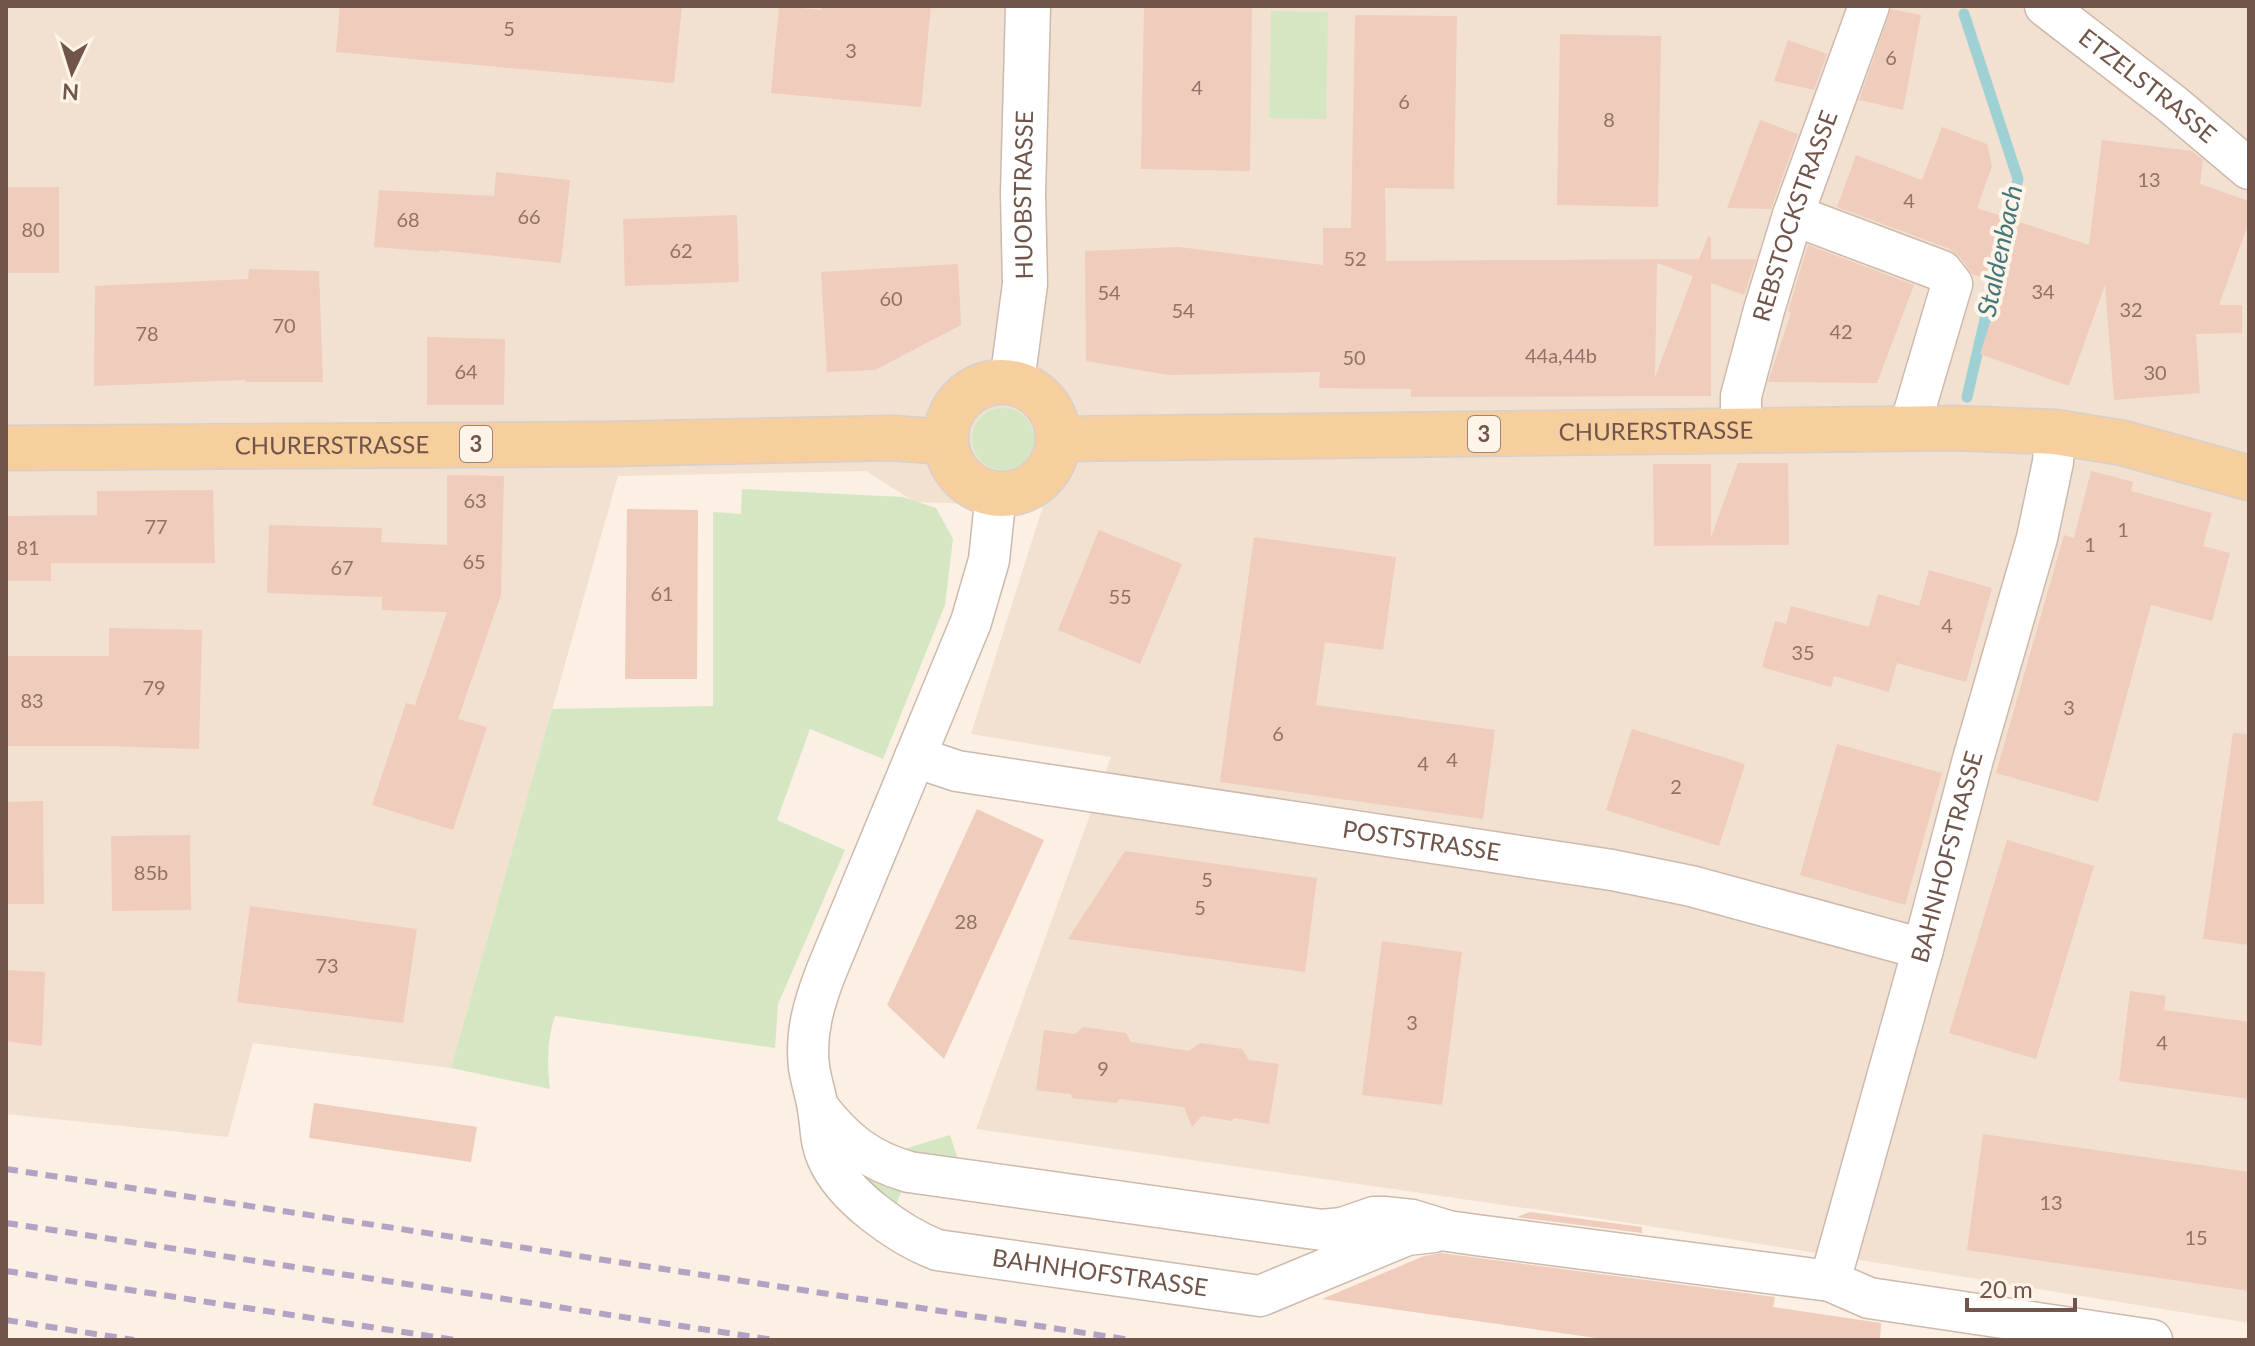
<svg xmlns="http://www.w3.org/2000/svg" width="2255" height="1346" viewBox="0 0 2255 1346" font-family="Lato,sans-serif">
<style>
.residential{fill:#f2e1d1}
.green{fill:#d4e7c2}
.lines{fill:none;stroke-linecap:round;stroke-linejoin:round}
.stream{stroke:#9fd0d4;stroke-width:11}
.building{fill:#efccbc;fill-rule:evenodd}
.minor-casing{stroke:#ceb9ad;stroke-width:43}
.tertiary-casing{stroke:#ceb9ad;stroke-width:47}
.primary-casing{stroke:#d7cfcc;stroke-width:47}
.minor{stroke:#fff;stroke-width:40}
.tertiary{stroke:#fff;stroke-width:44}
.primary{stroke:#f7cf9e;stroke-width:44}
.rail{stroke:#b2a2c3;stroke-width:6;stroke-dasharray:12 8;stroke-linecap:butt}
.labels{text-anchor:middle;stroke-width:8;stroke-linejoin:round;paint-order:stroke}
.number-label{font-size:20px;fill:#907366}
.shield{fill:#fef4e8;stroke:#9b8579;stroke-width:2}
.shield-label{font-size:22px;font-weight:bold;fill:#71554a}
.street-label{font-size:24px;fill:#71554a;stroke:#fef4e8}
.water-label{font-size:26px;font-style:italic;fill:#43777d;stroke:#fef4e8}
</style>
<rect width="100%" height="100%" fill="#fbf0e3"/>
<polygon class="residential" points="6,6 2249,6 2249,1323 1643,1225 976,1129 1111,757 971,734 1043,506 915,502 866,471 618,476 451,1068 253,1043 228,1137 6,1114"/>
<g class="green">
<polygon points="1271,11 1328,12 1326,119 1269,118"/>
<circle cx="1003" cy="439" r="31"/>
<path d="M742 489 903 497 936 508 953 539 945 605 883 759 810 729 777 820 845 850 778 1004 775 1048 555 1016C547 1040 547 1064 550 1089L451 1068 552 709 713 706V512L741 514Z"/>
<polygon points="950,1135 960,1165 901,1150"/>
<polygon points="848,1163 904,1187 898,1199 897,1212"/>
</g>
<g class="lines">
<g class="stream">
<polyline points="1964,14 2018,179 2005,232"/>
<polyline points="1967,397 1997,268"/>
</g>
</g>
<g class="building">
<polygon points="340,6 682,6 674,83 336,52"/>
<polygon points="779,6 821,10 821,6 931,6 921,107 771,93"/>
<polygon points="1144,6 1252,6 1250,171 1141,169"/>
<polygon points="1891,9 1921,15 1903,110 1859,100"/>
<path d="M1355 15 1457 16 1454 189 1385 188 1386 261 1699 259 1708 236 1711 237V259H1756L1744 295 1711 283V396L1411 397V389L1319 388 1320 372 1168 375 1086 361 1085 251 1179 247 1323 265V228H1351ZM1657 263 1693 276 1655 377Z"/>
<polygon points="1560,34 1661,36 1658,207 1557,205"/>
<polygon points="1788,40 1827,54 1814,90 1774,81"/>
<polygon points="1760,120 1798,134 1771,209 1727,208"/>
<polygon points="1942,127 1987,144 1992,166 1977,208 2089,245 2102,140 2192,151 2203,160 2200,184 2249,201 2249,222 2219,305 2242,305 2242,333 2196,334 2200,393 2114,400 2105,285 2069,386 1980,354 2002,285 1972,274 1960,257 1950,249 1837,207 1856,155 1922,180"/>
<polygon points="496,172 570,180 561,263 439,250 439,252 374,247 379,190 494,196"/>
<rect x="6" y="187" width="53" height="86"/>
<polygon points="737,215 739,282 625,286 623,219"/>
<polygon points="1808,245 1914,285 1877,383 1768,382 1791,313 1788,311"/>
<polygon points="958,264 961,325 875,370 827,372 821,272"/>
<polygon points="249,269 319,271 323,382 245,382 245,380 94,386 95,286 248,279"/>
<polygon points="427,337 505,339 504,405 427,405"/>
<polygon points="1738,463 1788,463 1789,545 1654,546 1653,464 1711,464 1711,537"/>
<polygon points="2091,471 2133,482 2131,491 2212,513 2203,546 2230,553 2212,621 2151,605 2098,802 1996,773 2064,535 2074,538"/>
<polygon points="447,475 504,476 501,595 458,719 487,727 453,830 372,805 406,703 415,705 447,612 382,610 382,597 267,593 269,525 382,528 381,542 447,545"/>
<polygon points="213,490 215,563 51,563 51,581 6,581 6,516 97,515 97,491"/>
<polygon points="627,509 698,510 697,679 625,679"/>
<polygon points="1099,530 1182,564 1140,664 1058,630"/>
<polygon points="1254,537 1396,557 1383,650 1325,642 1316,705 1495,730 1483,819 1220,782"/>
<polygon points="1929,570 1992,588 1966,682 1897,663 1889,692 1834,676 1831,687 1762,667 1775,621 1786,624 1791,606 1869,627 1878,594 1919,606"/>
<polygon points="109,628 202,630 199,749 107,746 6,746 6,656 109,656"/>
<polygon points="1632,729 1745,764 1719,846 1606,810"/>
<polygon points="2233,733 2249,734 2249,945 2203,939"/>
<polygon points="1837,744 1942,773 1905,905 1800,875"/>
<polygon points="43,801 44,904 6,904 6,802"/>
<polygon points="977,809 1044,840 944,1059 887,1005"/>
<polygon points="190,835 191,910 112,911 111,836"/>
<polygon points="2007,840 2094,866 2036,1059 1949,1033"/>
<polygon points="1125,851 1317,878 1305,972 1068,939"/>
<polygon points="250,906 417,929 403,1023 237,1002"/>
<polygon points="1382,941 1462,952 1442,1105 1362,1095"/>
<polygon points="6,970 45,972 42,1046 6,1041"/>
<polygon points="2130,991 2166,996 2164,1010 2249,1022 2249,1099 2119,1081"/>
<polygon points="1083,1027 1126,1033 1131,1042 1189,1051 1200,1043 1242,1049 1249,1060 1279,1064 1269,1124 1234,1118 1232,1121 1202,1116 1192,1127 1184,1107 1120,1099 1116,1103 1072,1098 1071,1094 1036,1090 1044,1030 1075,1034"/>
<polygon points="314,1103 477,1127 471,1162 309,1138"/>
<polygon points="1983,1134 2249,1172 2249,1291 1967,1250"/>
<polygon points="1530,1212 1642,1227 1642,1233 1517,1217"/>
<polygon points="1441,1253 1775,1297 1773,1307 1881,1323 1880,1340 1610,1340 1322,1299 1424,1256"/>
</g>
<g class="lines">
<g class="minor-casing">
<g id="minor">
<path id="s1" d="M2045 6 2172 104 2249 169"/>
<polyline points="1793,215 1942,271 1952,284 1909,429"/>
<path id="s2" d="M1741 430V396L1764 310 1793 215 1869 6"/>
<path id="s3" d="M996 493 989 560 971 622 826 972C814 1003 805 1033 809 1067 811 1081 816 1095 818 1109 821 1125 820 1142 827 1157 843 1196 899 1235 937 1250L1260 1296 1407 1235 1434 1232"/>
<path id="s4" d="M915 757 957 771 1612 870 1691 886 1923 949"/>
<path d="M818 1107C844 1141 868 1160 909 1172L1322 1230 1342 1228 1374 1217H1384L1412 1220 1448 1231 1476 1235 1830 1281 1869 1298 2152 1340"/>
<path id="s5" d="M1830 1281 1923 949 1973 759 2037 538 2053 462 2055 432"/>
</g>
</g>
<g class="tertiary-casing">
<g id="tertiary">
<path id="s6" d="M1012 382 1025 284 1023 194 1028 6"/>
</g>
</g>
<g class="primary-casing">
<g id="primary">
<circle cx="1002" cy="438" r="56"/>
<path id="s7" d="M1058 439 1955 428 2055 432 2123 443 2249 478"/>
<path id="s8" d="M6 448 606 444 893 438 945 442"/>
</g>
</g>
<use href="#minor" class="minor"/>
<use href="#tertiary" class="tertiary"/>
<use href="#primary" class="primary"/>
<g class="rail">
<polyline points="6,1169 1131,1340"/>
<polyline points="6,1223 774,1340"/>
<polyline points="6,1271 455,1340"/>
<polyline points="6,1320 134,1340"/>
</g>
</g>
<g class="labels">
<g class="number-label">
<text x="509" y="36">5</text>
<text x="851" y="58">3</text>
<text x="1891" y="65">6</text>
<text x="1197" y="95">4</text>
<text x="1404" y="109">6</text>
<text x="1609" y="127">8</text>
<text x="2149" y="187">13</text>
<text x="1909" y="208">4</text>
<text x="529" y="224">66</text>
<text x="408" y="227">68</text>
<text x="33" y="237">80</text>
<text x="681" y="258">62</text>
<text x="1355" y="266">52</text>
<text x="2043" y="299">34</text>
<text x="1109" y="300">54</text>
<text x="891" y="306">60</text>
<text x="2131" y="317">32</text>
<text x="1183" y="318">54</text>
<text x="284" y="333">70</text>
<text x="1841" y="339">42</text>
<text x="147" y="341">78</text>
<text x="1561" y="363">44a,44b</text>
<text x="1354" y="365">50</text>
<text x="466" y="379">64</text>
<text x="2155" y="380">30</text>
<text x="475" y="508">63</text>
<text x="156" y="534">77</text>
<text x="2123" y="537">1</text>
<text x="2090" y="552">1</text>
<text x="28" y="555">81</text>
<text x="474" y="569">65</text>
<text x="342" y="575">67</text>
<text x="662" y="601">61</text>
<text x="1120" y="604">55</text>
<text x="1947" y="633">4</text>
<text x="1803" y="660">35</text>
<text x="154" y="695">79</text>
<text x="32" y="708">83</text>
<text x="2069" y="715">3</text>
<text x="1278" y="741">6</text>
<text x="1452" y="767">4</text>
<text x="1423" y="771">4</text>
<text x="1676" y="794">2</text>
<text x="151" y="880">85b</text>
<text x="1207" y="887">5</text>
<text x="1200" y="915">5</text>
<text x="966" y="929">28</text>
<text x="327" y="973">73</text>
<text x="1412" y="1030">3</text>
<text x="2162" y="1050">4</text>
<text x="1103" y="1076">9</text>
<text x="2051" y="1210">13</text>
<text x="2196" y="1245">15</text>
</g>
<g class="shield">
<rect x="1468" y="416" width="32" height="36" rx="6"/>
<rect x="460" y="426" width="32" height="36" rx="6"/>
</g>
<g class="shield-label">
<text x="1484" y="442">3</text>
<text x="476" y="452">3</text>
</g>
<g class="street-label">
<text dy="8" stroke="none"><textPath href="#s1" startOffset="130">ETZELSTRASSE</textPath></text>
<text dy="8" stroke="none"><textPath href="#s6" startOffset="188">HUOBSTRASSE</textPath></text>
<text dy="8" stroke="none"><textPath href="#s2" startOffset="222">REBSTOCKSTRASSE</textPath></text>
<text dy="8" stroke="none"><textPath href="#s7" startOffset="598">CHURERSTRASSE</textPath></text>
<text dy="8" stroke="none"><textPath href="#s8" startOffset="326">CHURERSTRASSE</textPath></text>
<text dy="8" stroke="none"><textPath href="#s4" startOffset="514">POSTSTRASSE</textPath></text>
<text dy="8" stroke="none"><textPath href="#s5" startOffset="440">BAHNHOFSTRASSE</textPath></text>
<text dy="8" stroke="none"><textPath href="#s3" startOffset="1012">BAHNHOFSTRASSE</textPath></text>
</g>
<g class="water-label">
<text transform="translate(2000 251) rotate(-78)" y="9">Staldenbach</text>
</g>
</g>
<rect width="2255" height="1346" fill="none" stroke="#71554a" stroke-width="16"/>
<g transform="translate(72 72) rotate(184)" stroke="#fef4e8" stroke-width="6" paint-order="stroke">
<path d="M0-6L14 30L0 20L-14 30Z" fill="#71554a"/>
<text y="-12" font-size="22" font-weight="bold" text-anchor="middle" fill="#71554a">N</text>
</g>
<path d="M1967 1298v12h108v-12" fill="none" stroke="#71554a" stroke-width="4"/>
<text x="1979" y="1298" font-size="24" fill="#71554a" stroke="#fef4e8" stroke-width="6" paint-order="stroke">20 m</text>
</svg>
